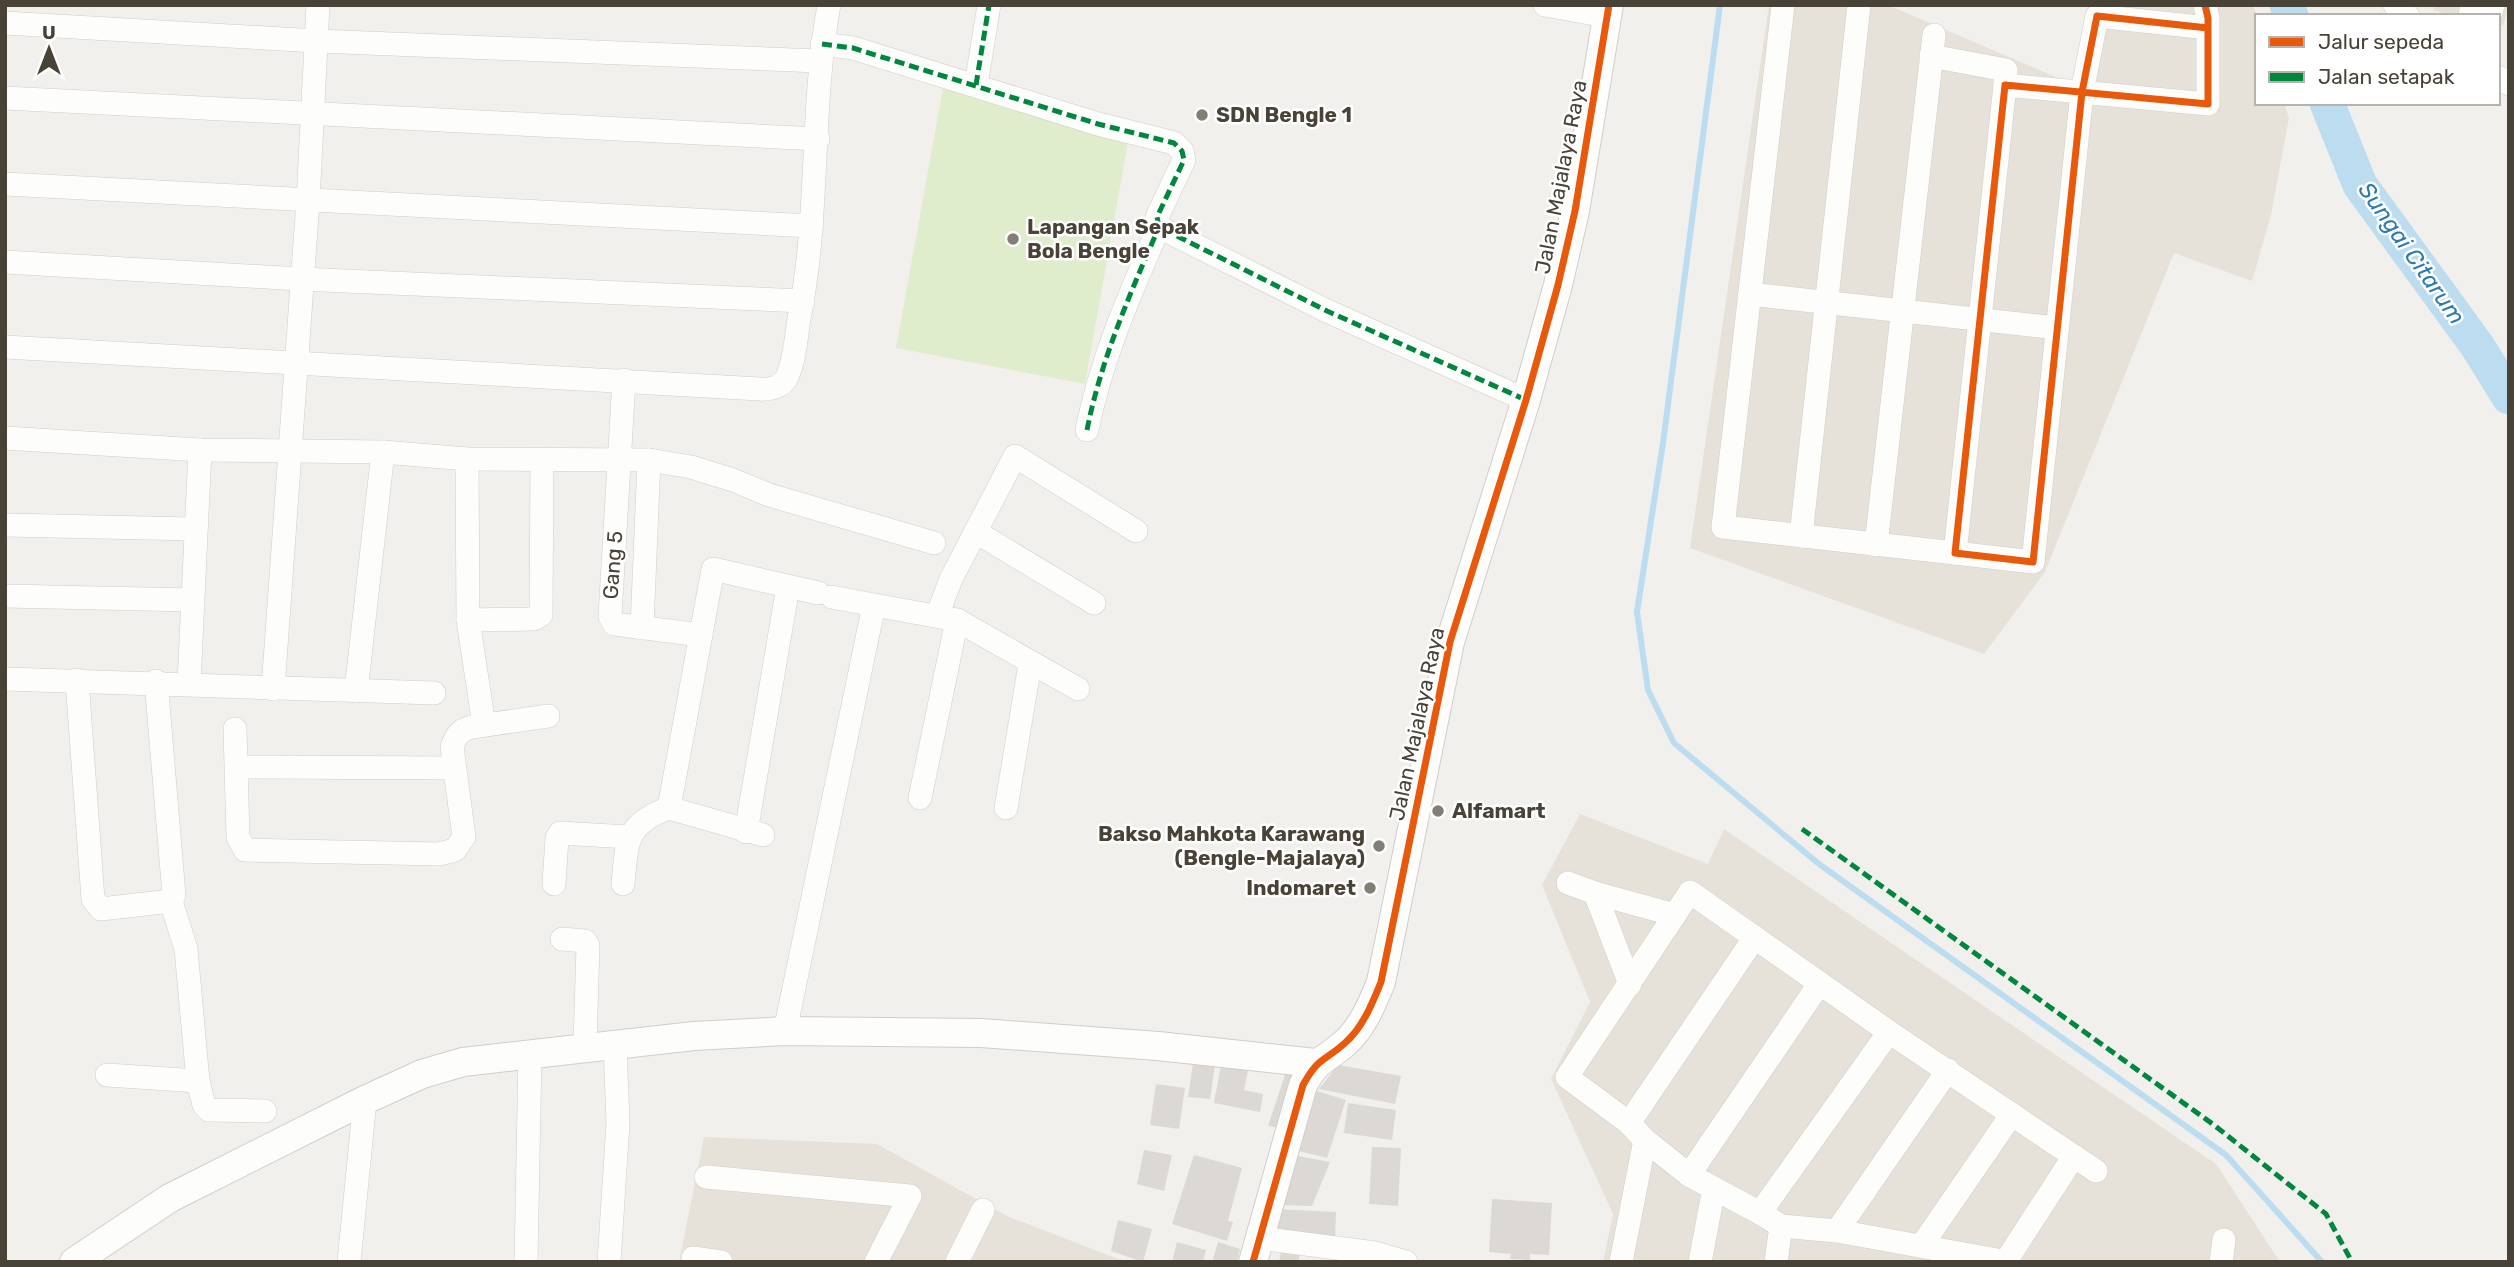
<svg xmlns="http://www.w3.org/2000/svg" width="2514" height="1267" viewBox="0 0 2514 1267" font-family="Rubik,sans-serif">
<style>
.residential{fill:#e6e2d9}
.green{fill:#e0edcc}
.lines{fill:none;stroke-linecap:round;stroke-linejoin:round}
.stream{stroke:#bcddf0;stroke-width:6}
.river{stroke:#bcddf0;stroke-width:35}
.building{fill:#dcd9d4}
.minor-casing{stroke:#d0cec9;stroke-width:24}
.tertiary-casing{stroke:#d0cec9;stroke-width:30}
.minor{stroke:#fdfdfc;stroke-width:23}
.tertiary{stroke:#fdfdfc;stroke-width:28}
.quiet{stroke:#00873e;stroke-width:5;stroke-dasharray:10 5;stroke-linecap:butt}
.cycleway-casing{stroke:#fff;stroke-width:11}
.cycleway{stroke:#e8590c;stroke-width:7}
.poi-dot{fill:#847f76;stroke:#fff;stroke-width:2.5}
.labels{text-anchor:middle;stroke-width:5;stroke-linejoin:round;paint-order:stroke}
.poi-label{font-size:21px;font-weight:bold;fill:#494237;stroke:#fff;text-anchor:start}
.street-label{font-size:21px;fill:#494237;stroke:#fff}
.water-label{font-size:23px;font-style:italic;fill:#2c7bb0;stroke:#fff}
</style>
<rect width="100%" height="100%" fill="#f2f0ec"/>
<g class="residential">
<polygon points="1769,5 1888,5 2072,84 2088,5 2253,5 2257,16 2257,103 2284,103 2289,118 2271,215 2252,281 2174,253 2045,572 1984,654 1690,548"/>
<polygon points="2434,5 2509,5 2503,26 2498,25 2498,16 2453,16 2433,10"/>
<polygon points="1580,814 1708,864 1724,829 2216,1164 2280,1262 1603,1262 1613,1214 1551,1079 1590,1002 1542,885"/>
<polygon points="704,1137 877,1144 1007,1216 1126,1262 679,1262"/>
</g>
<polygon class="green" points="943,88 1130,131 1085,384 896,348"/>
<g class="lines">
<polyline class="stream" points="1720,5 1663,443 1637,612 1648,690 1674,743 1819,864 2226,1155 2322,1262"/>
<g class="river">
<polyline points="2287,5 2291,16"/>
<polyline points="2327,103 2360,185 2478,347 2509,397"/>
</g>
</g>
<g class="building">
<polygon points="1193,1063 1215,1065 1210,1099 1188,1097"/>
<polygon points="1221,1065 1248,1070 1244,1090 1263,1094 1260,1112 1214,1103"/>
<polygon points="1338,1065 1401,1076 1395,1104 1319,1089"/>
<polygon points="1287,1069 1299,1072 1281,1128 1268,1126"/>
<polygon points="1156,1084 1185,1088 1179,1129 1150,1125"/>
<polygon points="1317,1091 1346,1100 1327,1158 1299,1151"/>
<polygon points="1348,1103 1396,1110 1392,1140 1344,1133"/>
<polygon points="1372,1147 1401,1148 1398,1206 1369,1204"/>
<polygon points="1144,1150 1172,1155 1164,1191 1137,1184"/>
<polygon points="1194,1155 1242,1168 1228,1221 1233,1222 1227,1241 1172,1224"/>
<polygon points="1293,1155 1330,1162 1312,1206 1276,1205"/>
<polygon points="1492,1199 1552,1203 1549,1255 1530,1254 1530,1260 1510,1259 1511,1254 1489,1252"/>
<polygon points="1276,1209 1336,1212 1335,1240 1273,1234"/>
<polygon points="1118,1220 1152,1229 1143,1262 1111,1251"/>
<polygon points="1177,1242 1206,1250 1203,1262 1172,1262"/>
<polygon points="1218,1242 1240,1249 1237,1262 1212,1262"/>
<polygon points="1282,1246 1301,1250 1298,1262 1279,1262"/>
</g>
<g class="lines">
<g class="minor-casing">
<g id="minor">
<polyline points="1545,5 1606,16"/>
<polyline points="1783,5 1723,527 1955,553"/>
<polyline points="2205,5 2208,18 2208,104 2005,85 1955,553 2033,562 2082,92 2097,16 2208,28"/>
<polyline points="2395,5 2408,16"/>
<polyline points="2470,16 2472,5"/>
<polyline points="2490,16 2493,5"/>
<polyline points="5,23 317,41 819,61"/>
<polyline points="822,44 853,48 1098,124 1174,143 1182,151 1184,160 1157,217 1159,227 1327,311 1526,400"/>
<polyline points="1931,56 2006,70 2005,85"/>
<polyline points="2498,77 2509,84"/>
<polyline points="976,85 989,5"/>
<polyline points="5,98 818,139"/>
<polyline points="5,184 812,226"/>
<polyline points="5,262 301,279 803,301"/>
<polyline points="1750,294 2057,328"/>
<path d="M5 347 760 389C770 390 782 387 787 377 795 360 796 337 799 319 820 215 810 109 829 5"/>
<polyline points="624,380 610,616 614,624 701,635"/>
<path d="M1087 430C1101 359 1130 294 1159 227"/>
<polyline points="5,438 200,450 383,452 467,459 649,460 691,467 733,480 769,495 934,543"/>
<polyline points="467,459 468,620 534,619 541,615 542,461"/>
<polyline points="5,525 194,529"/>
<polyline points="976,532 1094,603"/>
<polyline points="1801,536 1859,5"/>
<polyline points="1876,545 1934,35"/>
<polyline points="5,596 191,600"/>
<polyline points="832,597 874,605"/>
<polyline points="937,616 951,579 1015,456 1136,531"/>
<polyline points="468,620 484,725"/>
<polyline points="957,620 1078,689"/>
<polyline points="642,628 649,460"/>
<polyline points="5,679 434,693"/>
<polyline points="77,680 93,899 101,909 171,901 174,895 156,681"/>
<polyline points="189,683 200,450"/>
<polyline points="273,689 308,201 318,5"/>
<polyline points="356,691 383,452"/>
<path d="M235 729 238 837 245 850 439 854 455 850 464 837 452 747C456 735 460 730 472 727L548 716"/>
<polyline points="237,767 454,768"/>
<polyline points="669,808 713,569 818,593"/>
<polyline points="1006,808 1030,664"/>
<polyline points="746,832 788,587"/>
<polyline points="1568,883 1595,893"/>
<polyline points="554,884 557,838 560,833 628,837"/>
<path d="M623 884C627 842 625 824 669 808L763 835"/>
<polyline points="171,901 186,949 198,1081"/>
<polyline points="562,939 585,941 588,945 585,1047"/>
<polyline points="1630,984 1595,893 1675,915"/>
<polyline points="785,1031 874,605 957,620 920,798"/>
<polyline points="107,1075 198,1081 204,1105 209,1110 265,1111"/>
<polyline points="1629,1123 1755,937"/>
<polyline points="1645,1140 1629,1123 1567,1077 1690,892 1889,1032"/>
<polyline points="1689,1175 1820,983"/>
<polyline points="706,1177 910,1196 876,1262"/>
<polyline points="1781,1226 1837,1231 2008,1262"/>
<polyline points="1837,1231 1948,1070"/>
<polyline points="1260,1238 1375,1253 1406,1262"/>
<polyline points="1922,1245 2012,1114"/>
<polyline points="693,1258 721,1262"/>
<polyline points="2006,1261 2074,1156"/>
<polyline points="349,1262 365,1100"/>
<polyline points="526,1262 530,1055"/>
<polyline points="609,1262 618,1123 615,1044"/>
<polyline points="957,1262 983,1210"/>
<polyline points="1621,1262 1645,1140 1689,1175 1760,1213"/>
<polyline points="1700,1262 1714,1188"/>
<polyline points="1776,1262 1781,1226 1760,1213 1889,1032 2096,1171"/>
<polyline points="2221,1262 2224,1240"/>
</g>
</g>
<g class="tertiary-casing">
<g id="tertiary">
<polyline points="74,1262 170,1198 365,1100 422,1074 463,1062 694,1036 785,1031 981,1033 1158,1046 1315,1063"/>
<path d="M1253 1262 1303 1085C1319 1056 1324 1062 1345 1043 1363 1027 1372 1004 1381 982L1450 642 1526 400 1558 285 1575 211 1609 5"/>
</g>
</g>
<use href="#minor" class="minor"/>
<use href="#tertiary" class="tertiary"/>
<g class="quiet">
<polyline points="822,44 853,48 1098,124 1174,143 1182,151 1184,160 1157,217 1159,227 1327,311 1526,400"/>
<polyline points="976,85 989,5"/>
<path d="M1087 430C1101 359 1130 294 1159 227"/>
<polyline points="1802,829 2214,1125 2326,1214 2352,1262"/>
</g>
<g class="cycleway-casing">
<g id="cycleway">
<polyline points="2205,5 2208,18 2208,104 2005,85 1955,553 2033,562 2082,92 2097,16 2208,28"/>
<path d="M1253 1262 1303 1085C1319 1056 1324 1062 1345 1043 1363 1027 1372 1004 1381 982L1450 642 1526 400 1558 285 1575 211 1609 5"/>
</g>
</g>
<use href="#cycleway" class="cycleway"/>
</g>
<g class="poi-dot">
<circle cx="1202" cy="115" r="7"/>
<circle cx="1013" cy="239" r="7"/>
<circle cx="1438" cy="811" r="7"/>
<circle cx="1379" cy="846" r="7"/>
<circle cx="1370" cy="888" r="7"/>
</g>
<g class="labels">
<g class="poi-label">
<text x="1216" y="122">SDN Bengle 1</text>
<text x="1027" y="234">Lapangan Sepak<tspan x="1027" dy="24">Bola Bengle</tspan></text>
<text x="1452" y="818">Alfamart</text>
<text x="1365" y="841" text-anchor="end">Bakso Mahkota Karawang<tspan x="1365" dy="24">(Bengle-Majalaya)</tspan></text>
<text x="1356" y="895" text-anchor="end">Indomaret</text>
</g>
<g class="street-label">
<text transform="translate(1561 177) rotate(-79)" y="7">Jalan Majalaya Raya</text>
<text transform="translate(613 565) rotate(-86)" y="7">Gang 5</text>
<text transform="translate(1417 724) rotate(-78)" y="7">Jalan Majalaya Raya</text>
</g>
<g class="water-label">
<text transform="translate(2412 253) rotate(55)" y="8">Sungai Citarum</text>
</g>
</g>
<rect width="2514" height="1267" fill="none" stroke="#494237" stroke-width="14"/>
<rect x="2255" y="14" width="245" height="91" fill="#ffffff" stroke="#b6b3af" stroke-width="2"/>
<rect x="2269" y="37" width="35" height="10" fill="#e8590c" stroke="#b6b3af" stroke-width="2"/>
<text x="2318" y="49" font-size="21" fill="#494237">Jalur sepeda</text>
<rect x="2269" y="72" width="35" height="10" fill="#00873e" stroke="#b6b3af" stroke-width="2"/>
<text x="2318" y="84" font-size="21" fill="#494237">Jalan setapak</text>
<g transform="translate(49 49)" stroke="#ffffff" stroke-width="5" paint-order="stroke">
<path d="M0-5L12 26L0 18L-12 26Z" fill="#494237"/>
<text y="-10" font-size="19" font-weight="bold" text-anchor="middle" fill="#494237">U</text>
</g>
</svg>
